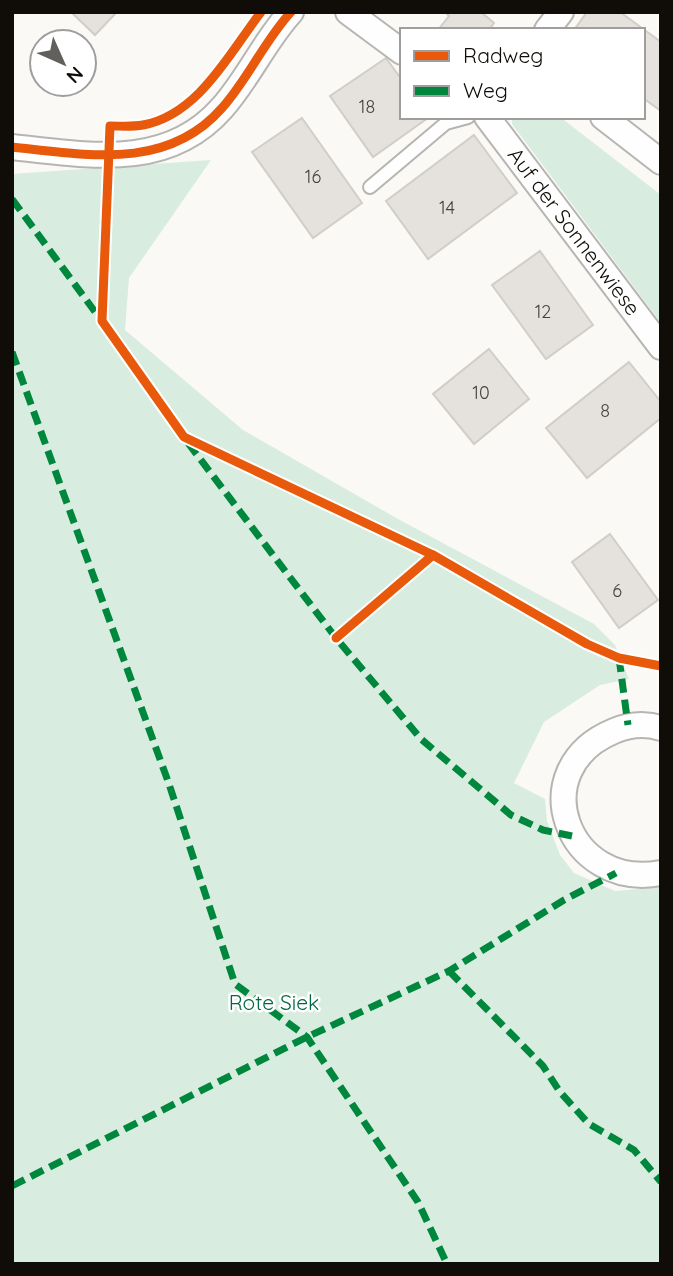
<svg xmlns="http://www.w3.org/2000/svg" width="673" height="1276" viewBox="0 0 673 1276" font-family="Quicksand,sans-serif">
<style>
.green{fill:#d8ecdf}
.building{fill:#e5e2de;stroke:#d1cdc9;stroke-width:2}
.lines{fill:none;stroke-linecap:round;stroke-linejoin:round}
.service-casing{stroke:#b7b5b1;stroke-width:16}
.minor-casing{stroke:#b7b5b1;stroke-width:28}
.service{stroke:#fefefe;stroke-width:12}
.minor{stroke:#fefefe;stroke-width:24}
.quiet{stroke:#00873e;stroke-width:7;stroke-dasharray:14 7;stroke-linecap:butt}
.cycleway-casing{stroke:#fff;stroke-width:13}
.cycleway{stroke:#e8590c;stroke-width:9}
.labels{text-anchor:middle;stroke-width:5;stroke-linejoin:round;paint-order:stroke}
.number-label{font-size:18px;fill:#46433e}
.street-label{font-size:21px;fill:#100d08;stroke:#fff}
.park-label{font-size:21px;fill:#006843;stroke:#fff}
</style>
<rect width="100%" height="100%" fill="#fbf9f6"/>
<g class="green">
<polygon points="512,117 560,117 661,195 661,323 512,124"/>
<polygon points="211,160 129,278 125,330 243,430 398,519 594,624 615,645 629,679 600,685 544,722 514,783 545,799 547,821 560,855 574,873 615,891 661,887 661,1264 12,1264 12,174"/>
</g>
<g class="building">
<polygon points="71,12 117,12 95,35"/>
<polygon points="445,12 481,12 494,23 489,30 438,30 449,16"/>
<polygon points="587,12 620,12 661,42 661,111 643,98 643,30 574,30"/>
<polygon points="386,58 402,80 402,117 428,118 373,157 330,96"/>
<polygon points="302,118 362,203 313,238 252,152"/>
<polygon points="474,135 517,193 428,259 386,201"/>
<polygon points="540,251 593,325 546,359 492,285"/>
<polygon points="489,349 529,399 474,444 433,394"/>
<polygon points="629,362 661,402 661,418 587,478 546,428"/>
<polygon points="610,534 658,600 619,628 572,562"/>
</g>
<g class="lines">
<g class="service-casing">
<polyline id="service" points="370,187 446,123 468,117"/>
</g>
<g class="minor-casing">
<g id="minor">
<polyline points="348,12 402,52"/>
<polyline points="547,30 561,12"/>
<path id="s1" d="M487 117 661 347"/>
<polyline points="603,117 661,162"/>
<path d="M12 147C87 155 167 171 222 108 248 79 265 40 291 12"/>
<path d="M661 728C645 723 628 725 614 731 522 769 567 891 661 873"/>
</g>
</g>
<use href="#service" class="service"/>
<use href="#minor" class="minor"/>
<g class="quiet">
<polyline points="12,199 101,320"/>
<polyline points="12,352 169,784 235,984 307,1037 418,1202 447,1264"/>
<polyline points="188,443 336,638 421,739 511,815 543,830 572,836"/>
<polyline points="619,658 628,725"/>
<polyline points="449,971 543,1066 560,1092 589,1124 634,1150 661,1182"/>
<polyline points="12,1186 307,1037 449,971 564,900 616,873"/>
</g>
<g class="cycleway-casing">
<g id="cycleway">
<path d="M261 12C229 54 198 115 143 125 132 127 121 126 110 126L102 321 184 437 433 555 587 644 619 658 661 666"/>
<path d="M12 147C87 155 167 171 222 108 248 79 265 40 291 12"/>
<polyline points="336,638 433,555"/>
</g>
</g>
<use href="#cycleway" class="cycleway"/>
</g>
<g class="labels">
<g class="number-label">
<text x="367" y="113">18</text>
<text x="313" y="183">16</text>
<text x="447" y="214">14</text>
<text x="543" y="318">12</text>
<text x="481" y="399">10</text>
<text x="605" y="417">8</text>
<text x="617" y="597">6</text>
</g>
<g class="street-label">
<text dy="7" stroke="none"><textPath href="#s1" startOffset="144">Auf der Sonnenwiese</textPath></text>
</g>
<g class="park-label">
<text x="274" y="1010">Rote Siek</text>
</g>
</g>
<rect width="673" height="1276" fill="none" stroke="#100d08" stroke-width="28"/>
<rect x="400" y="28" width="245" height="91" fill="#ffffff" stroke="#9f9e9c" stroke-width="2"/>
<rect x="414" y="51" width="35" height="10" fill="#e8590c" stroke="#9f9e9c" stroke-width="2"/>
<text x="463" y="63" font-size="21" fill="#100d08">Radweg</text>
<rect x="414" y="86" width="35" height="10" fill="#00873e" stroke="#9f9e9c" stroke-width="2"/>
<text x="463" y="98" font-size="21" fill="#100d08">Weg</text>
<g transform="translate(63 63) rotate(135)"><circle r="33" fill="#ffffff" stroke="#9f9e9c" stroke-width="2"/>
<path d="M0-5L12 26L0 18L-12 26Z" fill="#62605b"/>
<text y="-10" font-size="19" font-weight="bold" text-anchor="middle" fill="#100d08">N</text>
</g>
</svg>
